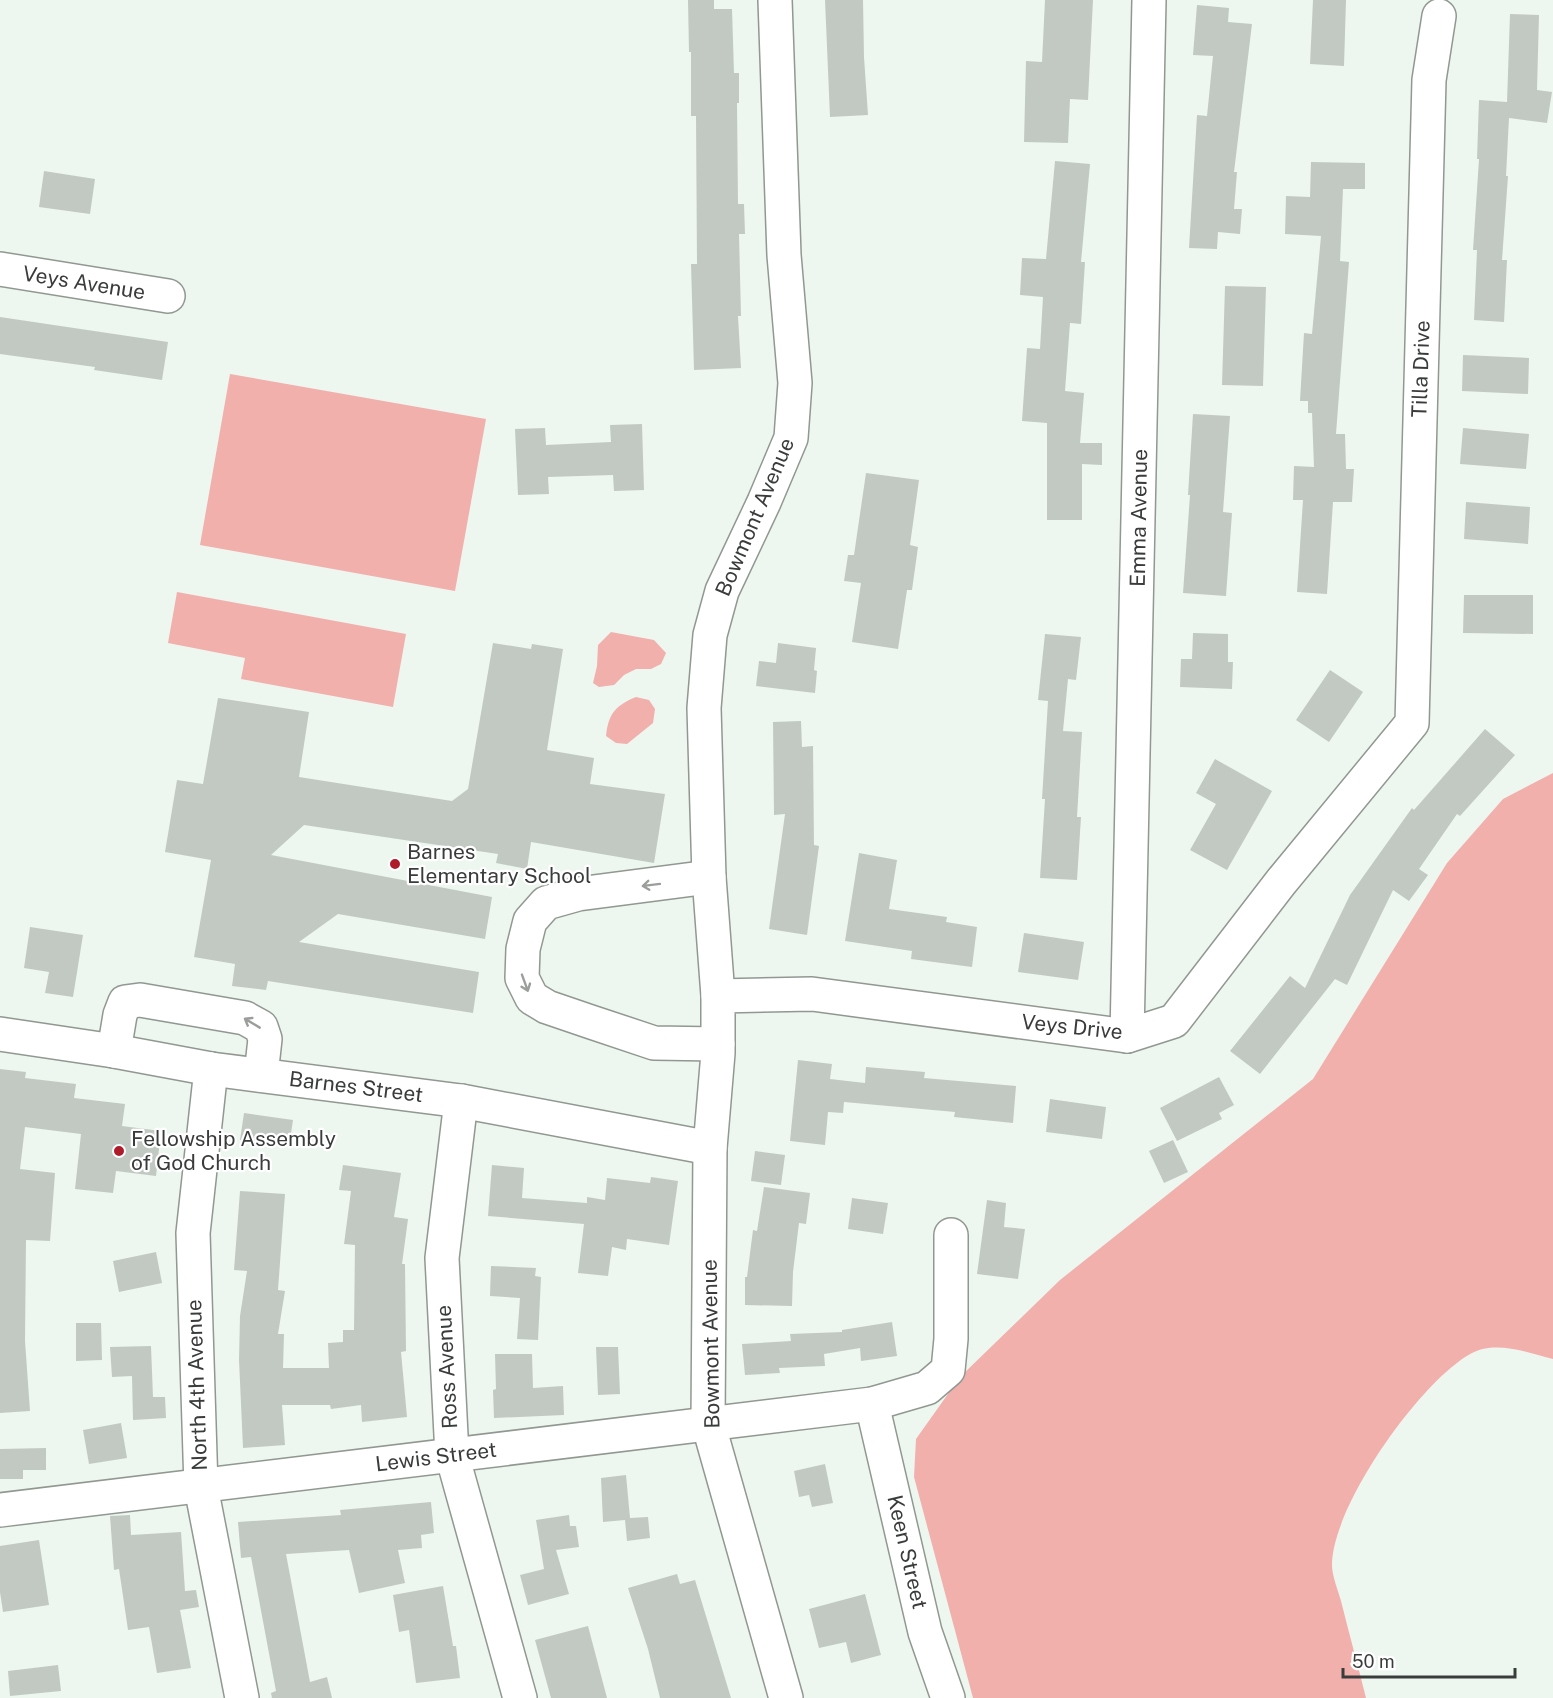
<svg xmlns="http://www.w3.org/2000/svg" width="1553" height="1698" viewBox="0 0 1553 1698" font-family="'Public Sans',sans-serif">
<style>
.green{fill:#f1b0ac}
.building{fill:#c2c9c3}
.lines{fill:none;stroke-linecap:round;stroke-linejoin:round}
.minor-casing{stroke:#919892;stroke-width:36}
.minor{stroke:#fff;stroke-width:33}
.oneway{stroke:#9c9e9c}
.poi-dot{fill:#ae1b2b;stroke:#fff;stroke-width:2}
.labels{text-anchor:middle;stroke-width:4.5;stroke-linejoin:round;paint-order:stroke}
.street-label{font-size:21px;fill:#393c3a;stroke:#fff}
.poi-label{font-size:21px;fill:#393c3a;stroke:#fff;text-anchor:start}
</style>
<rect width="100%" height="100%" fill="#eef6f0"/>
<g class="green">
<polygon points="230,374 486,419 455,591 200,545"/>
<polygon points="177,592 406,634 393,707 241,679 245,658 168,643"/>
<polygon points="611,632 654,640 666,653 661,664 651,669 636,669 624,675 614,685 599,687 593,683 597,666 598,645"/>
<path d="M636 697 649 700 655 709 653 723 627 744 616 743 606 736C608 714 616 705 636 697Z"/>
<path d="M1553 773V1359C1529 1353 1496 1340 1472 1353 1421 1380 1332 1506 1332 1565 1332 1576 1338 1590 1341 1601 1349 1633 1358 1666 1366 1698H973L914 1477 916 1439 960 1377 1060 1280 1313 1079 1447 863 1503 799Z"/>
</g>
<g class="building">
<polygon points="688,0 714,0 714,9 732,9 734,73 739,73 739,103 737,103 738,204 744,204 745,234 739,234 741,316 738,316 741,368 694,370 691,264 697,264 696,116 691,116 691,52 689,52"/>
<polygon points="825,0 863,0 864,57 868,115 830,117"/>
<polygon points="1045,0 1093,0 1088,100 1070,99 1068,143 1024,142 1026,61 1042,62"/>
<polygon points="1313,0 1346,0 1344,66 1310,64"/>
<polygon points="1197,5 1229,8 1228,22 1252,24 1234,172 1237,172 1234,209 1242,209 1240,234 1218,232 1217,249 1189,248 1197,115 1207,116 1213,56 1193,55"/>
<polygon points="1510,14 1539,15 1537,90 1552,92 1547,123 1509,118 1506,176 1508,176 1502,260 1507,260 1504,322 1474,320 1477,250 1473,250 1479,159 1477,159 1479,100 1507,102"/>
<polygon points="1055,161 1090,164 1081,262 1085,262 1081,324 1070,323 1065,391 1084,393 1080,443 1102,443 1102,465 1082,464 1082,520 1047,520 1047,423 1022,421 1027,348 1040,349 1043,297 1020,295 1022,258 1046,259"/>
<polygon points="1311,162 1365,163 1365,189 1343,189 1340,261 1349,262 1336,434 1345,434 1346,469 1354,469 1352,502 1333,502 1327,594 1297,592 1303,500 1293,500 1294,466 1314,467 1312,413 1308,413 1308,401 1300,401 1304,333 1312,334 1321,236 1285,234 1286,196 1310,197"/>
<polygon points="44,171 95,179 90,214 39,207"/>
<polygon points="1225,286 1266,287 1263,386 1222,385"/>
<polygon points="0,317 168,342 162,380 94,370 95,367 0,354"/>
<polygon points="1463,355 1529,358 1528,394 1462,391"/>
<polygon points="1193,414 1230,416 1223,512 1232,513 1226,596 1183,593 1190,495 1188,495"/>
<polygon points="642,424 644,490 614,491 613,475 548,477 549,494 518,495 515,429 545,428 546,445 611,442 610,425"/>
<polygon points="1463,428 1529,434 1526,469 1460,464"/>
<polygon points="866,473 919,480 910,545 918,547 912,590 907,590 898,649 852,642 861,583 844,581 848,555 854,555"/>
<polygon points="1466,502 1530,507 1528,544 1464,539"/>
<polygon points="1464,595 1533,595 1533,634 1463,633"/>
<polygon points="1193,633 1228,634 1228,662 1233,662 1232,689 1180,687 1181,659 1192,659"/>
<polygon points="1045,634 1081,637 1076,680 1068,679 1063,731 1082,732 1077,817 1081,817 1077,880 1040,878 1045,799 1042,799 1048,701 1038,700"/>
<polygon points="493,643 531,649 532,644 563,649 547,750 594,758 590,784 665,794 654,863 531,842 527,869 496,863 498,854 304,825 271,855 492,897 485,939 338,914 299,942 479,972 473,1013 268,981 266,990 232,986 235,964 194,957 211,860 165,852 177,780 203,784 218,698 309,712 299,777 452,801 468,789"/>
<polygon points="778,643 816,648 814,670 817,671 815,693 756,686 759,661 776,663"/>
<polygon points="1330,670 1363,692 1329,742 1296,720"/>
<polygon points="801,721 802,747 813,746 814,845 819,846 807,935 769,929 785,814 774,815 773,722"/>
<polygon points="1485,729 1515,755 1460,816 1457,814 1419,869 1428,875 1409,901 1393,890 1347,985 1335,979 1260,1074 1230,1051 1290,976 1305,988 1350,895 1412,808 1414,810"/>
<polygon points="1215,759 1272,791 1227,870 1190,850 1216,804 1196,793"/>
<polygon points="859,853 897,860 889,909 947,917 946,922 977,927 972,967 911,959 912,951 845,941"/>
<polygon points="30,927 83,935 73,997 45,993 49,972 24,968"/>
<polygon points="1024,933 1084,942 1078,980 1018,972"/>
<polygon points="798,1060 832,1064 830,1079 865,1083 866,1067 925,1072 924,1078 1016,1086 1013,1123 954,1117 955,1112 844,1102 843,1113 828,1112 825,1145 790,1141"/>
<polygon points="0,1069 26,1072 25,1078 76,1084 74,1098 125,1104 122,1126 161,1131 156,1176 116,1171 113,1193 75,1189 81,1134 25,1127 20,1169 55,1173 50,1241 26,1240 25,1341 30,1411 0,1413"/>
<polygon points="1219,1077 1234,1105 1219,1113 1222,1119 1177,1141 1160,1108"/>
<polygon points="1050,1099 1106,1107 1102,1139 1046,1132"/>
<polygon points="244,1113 293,1120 289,1147 240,1140"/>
<polygon points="1173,1140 1188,1172 1164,1183 1149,1151"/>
<polygon points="755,1151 785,1155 781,1185 751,1181"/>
<polygon points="343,1165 401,1173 394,1217 408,1219 402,1264 405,1264 406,1351 401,1352 407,1417 362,1422 361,1405 331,1409 330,1405 282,1405 285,1445 243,1448 239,1360 240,1316 247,1271 234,1270 240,1191 285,1194 278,1290 285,1291 278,1334 284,1334 283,1368 329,1368 328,1343 343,1342 343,1330 354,1330 355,1245 344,1244 351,1191 339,1190"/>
<polygon points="492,1165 524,1168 522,1198 587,1203 587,1197 605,1200 607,1178 650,1183 651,1177 678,1181 669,1245 627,1239 626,1250 612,1247 608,1276 578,1273 584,1224 488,1216"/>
<polygon points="764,1187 810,1193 806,1224 799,1223 793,1272 792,1306 745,1305 745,1277 747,1277 753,1230 757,1231"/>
<polygon points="852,1198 888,1203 883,1234 848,1229"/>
<polygon points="987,1200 1006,1203 1004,1227 1025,1229 1018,1279 977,1274"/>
<polygon points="156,1252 162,1283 119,1292 113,1261"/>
<polygon points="491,1266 536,1268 535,1276 541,1277 538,1340 517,1339 520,1298 490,1296"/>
<polygon points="892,1322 897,1356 861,1361 860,1348 824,1354 825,1366 779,1368 780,1373 745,1375 742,1344 791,1341 790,1334 842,1332 842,1330"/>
<polygon points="76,1323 101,1323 102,1360 76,1361"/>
<polygon points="151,1346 153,1397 165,1397 166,1418 133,1420 132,1376 112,1377 110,1347"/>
<polygon points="596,1347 618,1347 620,1394 598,1395"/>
<polygon points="495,1354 532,1354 533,1388 563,1386 564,1415 494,1418 493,1390 496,1389"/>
<polygon points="121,1423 127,1458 89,1464 83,1430"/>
<polygon points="46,1448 46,1470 23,1470 23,1479 0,1479 0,1449"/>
<polygon points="825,1464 833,1503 812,1507 809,1495 799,1497 794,1471"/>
<polygon points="626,1475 630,1518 648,1517 650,1538 627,1541 625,1520 603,1522 601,1478"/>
<polygon points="431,1502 434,1533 421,1535 422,1548 398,1550 405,1583 359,1593 349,1550 286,1554 310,1682 327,1677 332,1698 272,1698 271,1693 276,1691 251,1557 241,1558 238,1522 341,1515 340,1510"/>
<polygon points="130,1515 131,1535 181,1532 185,1591 196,1590 199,1607 180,1610 191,1668 157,1673 149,1627 128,1630 119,1569 114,1570 110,1516"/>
<polygon points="569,1515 570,1526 576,1526 579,1547 556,1550 569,1594 528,1605 520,1575 544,1569 536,1520"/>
<polygon points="39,1540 49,1605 3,1612 0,1592 0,1546"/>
<polygon points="677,1574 680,1584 695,1580 731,1698 660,1698 648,1649 628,1588"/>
<polygon points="443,1586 453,1646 456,1646 460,1678 416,1683 409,1630 399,1632 393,1595"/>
<polygon points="865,1594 881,1655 851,1663 846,1642 819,1648 809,1609"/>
<polygon points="588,1626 607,1698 551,1698 535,1640"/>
<polygon points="58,1665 61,1691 10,1696 8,1671"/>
</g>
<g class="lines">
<g class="minor-casing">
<g id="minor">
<polyline points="0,269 168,296"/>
<polyline points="709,877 578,894 546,903 530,921 523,949 522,978 532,998 547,1007 591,1022 654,1043 718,1044"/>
<polyline points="718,996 709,877 704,708 710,635 722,591 764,502 791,438 795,383 784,255 775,0"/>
<polyline points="0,1034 114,1051 211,1069 461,1101 710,1148"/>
<polyline points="1127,1036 1149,0"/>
<polyline points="114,1051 120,1015 125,1002 140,1000 245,1018 261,1027 265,1039 261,1075"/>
<polyline points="211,1069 193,1233 201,1487 242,1698"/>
<polyline points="461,1101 442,1258 452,1455 520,1698"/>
<polyline points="872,1404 925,1632 948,1698"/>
<polyline points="0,1510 872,1404 927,1388 948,1370 951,1339 951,1235"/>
<polyline points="786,1698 708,1423 710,1148 718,1053 718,996 812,994 1127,1036 1174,1021 1281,882 1412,723 1429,80 1439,16"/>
</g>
</g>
<use href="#minor" class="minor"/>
</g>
<defs><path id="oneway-shaft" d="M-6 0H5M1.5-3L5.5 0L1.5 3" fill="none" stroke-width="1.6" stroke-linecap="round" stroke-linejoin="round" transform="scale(1.5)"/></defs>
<g class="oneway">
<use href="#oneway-shaft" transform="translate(651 885) rotate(173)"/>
<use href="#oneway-shaft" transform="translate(525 983) rotate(70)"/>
<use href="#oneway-shaft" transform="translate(252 1023) rotate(-149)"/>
</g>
<g class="poi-dot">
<circle cx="395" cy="864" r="6"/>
<circle cx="119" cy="1151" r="6"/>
</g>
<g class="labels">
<g class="street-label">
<text transform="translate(84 283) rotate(9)" y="7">Veys Avenue</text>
<text transform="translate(1421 369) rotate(-88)" y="7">Tilla Drive</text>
<text transform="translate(755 517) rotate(-67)" y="7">Bowmont Avenue</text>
<text transform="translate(1139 518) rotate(-89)" y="7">Emma Avenue</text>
<text transform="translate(1072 1027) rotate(6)" y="7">Veys Drive</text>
<text transform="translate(356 1087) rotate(7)" y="7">Barnes Street</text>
<text transform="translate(711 1344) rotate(-91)" y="7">Bowmont Avenue</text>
<text transform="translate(447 1367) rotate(-93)" y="7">Ross Avenue</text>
<text transform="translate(197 1385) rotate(-92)" y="7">North 4th Avenue</text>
<text transform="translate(436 1457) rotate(-7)" y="7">Lewis Street</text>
<text transform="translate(907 1552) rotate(77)" y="7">Keen Street</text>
</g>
<g class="poi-label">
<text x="407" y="859">Barnes<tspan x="407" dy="24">Elementary School</tspan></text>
<text x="131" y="1146">Fellowship Assembly<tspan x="131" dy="24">of God Church</tspan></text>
</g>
</g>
<path d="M1343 1668v9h172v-9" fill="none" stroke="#393c3a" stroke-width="3"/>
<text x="1352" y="1668" font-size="18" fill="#393c3a" stroke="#ffffff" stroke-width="4.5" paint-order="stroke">50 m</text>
</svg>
